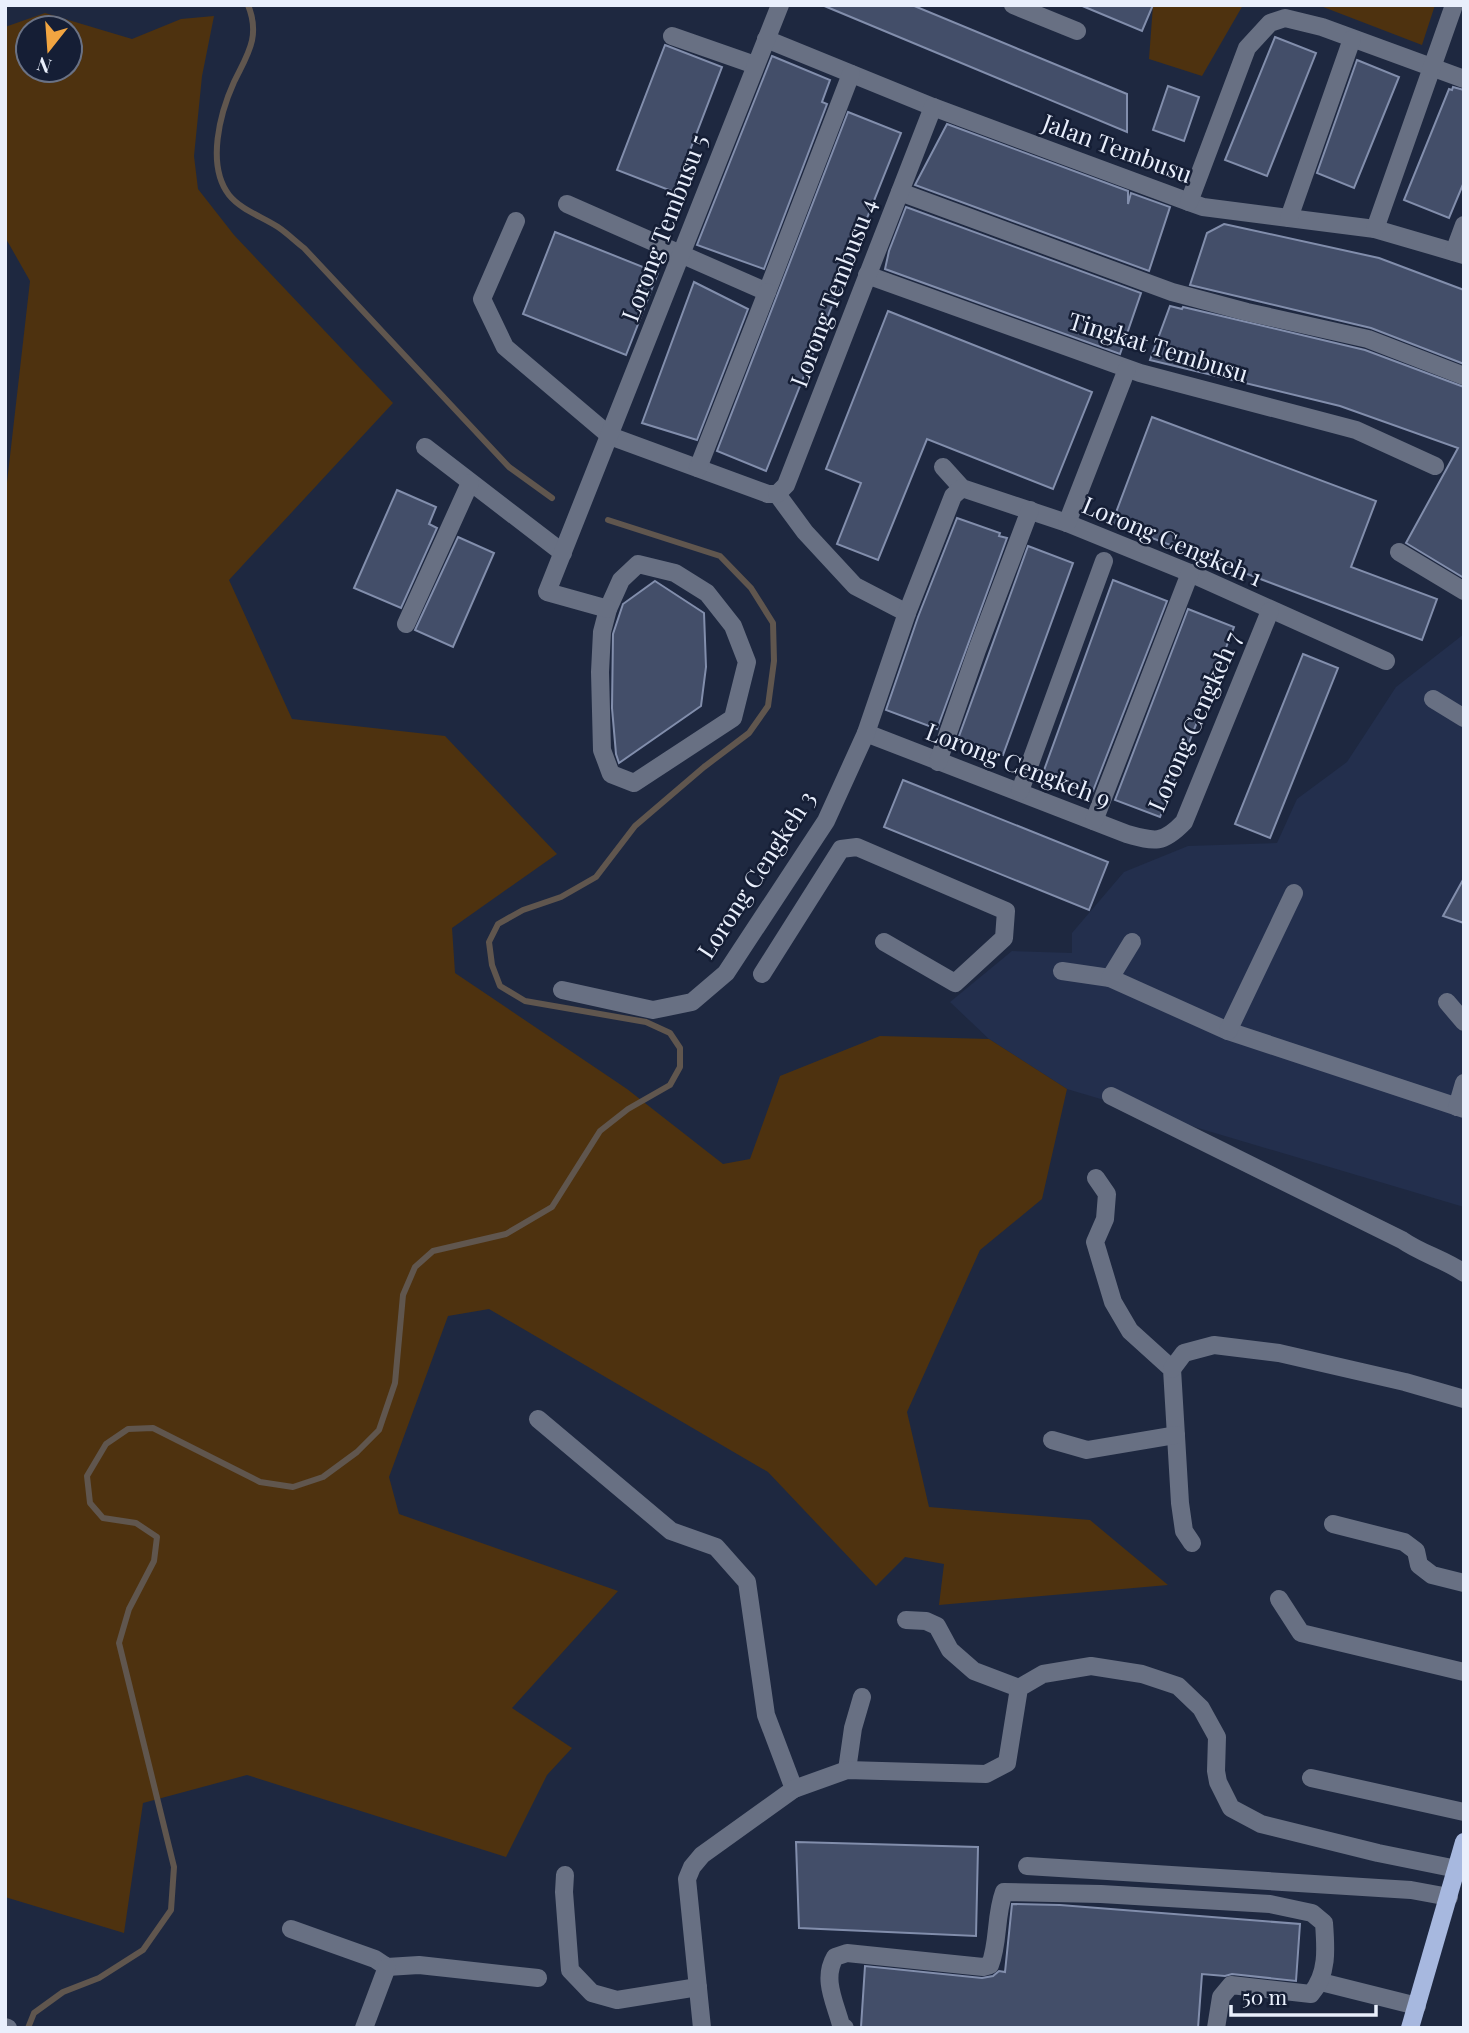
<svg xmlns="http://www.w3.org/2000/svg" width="1469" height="2033" viewBox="0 0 1469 2033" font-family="'Playfair Display',serif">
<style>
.built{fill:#232f4d}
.green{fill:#4e320f;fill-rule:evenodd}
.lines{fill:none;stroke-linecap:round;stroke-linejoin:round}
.stream{stroke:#60564e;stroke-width:6}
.building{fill:#434e69;stroke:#828eac;stroke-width:2}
.minor{stroke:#687083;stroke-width:18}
.major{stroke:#a7b8df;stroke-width:18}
.labels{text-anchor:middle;stroke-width:5;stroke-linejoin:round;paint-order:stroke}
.street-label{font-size:24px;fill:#e9effc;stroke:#151e35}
</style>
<rect width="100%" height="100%" fill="#1e2840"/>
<polygon class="built" points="1464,634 1464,1207 1067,1089 989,1039 950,1002 1012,951 1072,953 1072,933 1124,872 1188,846 1277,843 1297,799 1347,762 1396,687"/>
<g class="green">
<polygon points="1153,5 1243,5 1202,76 1149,59"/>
<polygon points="1318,5 1435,5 1422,45"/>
<path d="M45 13 132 39 181 19 214 16 202 76 194 156 198 189 234 235 393 403 229 580 292 719 445 736 557 854 452 928 455 973 627 1089 723 1164 750 1159 780 1076 880 1036 989 1039 1067 1089 1042 1199 980 1250 907 1412 929 1507 1090 1520 1168 1585 939 1605 944 1564 905 1557 876 1586 768 1472 489 1309 448 1316 389 1477 399 1514 618 1591 512 1708 572 1748 547 1775 506 1857 247 1775 143 1803 124 1933 5 1897V500L30 281 5 237V27ZM28 28H70V70H28Z"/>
</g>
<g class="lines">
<g class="stream">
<path d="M248 5C261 37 247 55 234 82 220 113 206 165 229 195 241 210 263 217 278 227 287 233 295 241 304 248L509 467 552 498"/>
<polyline points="28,2028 34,2013 63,1992 99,1978 143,1950 171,1910 174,1867 119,1643 129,1609 154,1561 157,1537 136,1523 103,1518 90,1503 87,1476 106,1444 128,1429 153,1428 260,1482 293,1487 323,1477 357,1452 379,1430 395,1383 403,1295 415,1267 433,1251 506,1234 552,1207 600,1131 628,1109 670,1085 680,1067 680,1048 670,1033 646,1022 525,1001 500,986 492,965 489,942 498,924 523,910 561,897 596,877 635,826 704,767 749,733 768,706 774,661 773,623 751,588 720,556 608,520"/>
</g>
</g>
<g class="building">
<polygon points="822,5 912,5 1127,94 1127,132"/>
<polygon points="1080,5 1153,5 1142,31"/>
<polygon points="1275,37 1316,53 1267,176 1225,160"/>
<polygon points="665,45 722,67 674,192 617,170"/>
<polygon points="772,56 830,80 822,102 827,104 764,269 697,245"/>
<polygon points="1357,60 1399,77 1354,188 1317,173"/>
<polygon points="1168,86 1199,97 1184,141 1153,130"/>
<polygon points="1453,87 1464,90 1464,182 1449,218 1404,200 1449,89 1452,90"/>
<polygon points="848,112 901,133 766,471 717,451"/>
<polygon points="947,124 1128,191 1128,204 1131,193 1170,207 1149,271 915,185"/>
<polygon points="906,207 1141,293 1120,354 885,269 889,251"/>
<polygon points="1224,224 1379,258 1464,290 1464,364 1371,328 1190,285 1207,233"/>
<polygon points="555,232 658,273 626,355 523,314"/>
<polygon points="694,282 748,309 697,440 642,423"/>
<polygon points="1170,306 1182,309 1183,307 1365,350 1464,387 1464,578 1406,543 1458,448 1340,406 1150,360"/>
<polygon points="888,311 1092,392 1053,489 927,439 878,560 837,544 861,483 826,469"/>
<polygon points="1152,417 1376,501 1351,567 1437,599 1422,640 1112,523"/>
<polygon points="397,490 436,507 429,524 437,528 401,608 354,588"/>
<polygon points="957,518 1000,533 999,536 1007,538 937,729 886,710 918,617"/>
<polygon points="458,537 494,553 453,647 415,630"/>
<polygon points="1028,546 1073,563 1003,755 958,739"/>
<polygon points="1113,580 1167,601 1093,791 1043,773"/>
<polygon points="655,581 704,613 706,667 701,706 619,763 616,754 612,708 613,634 623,604"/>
<polygon points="1188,609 1234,627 1160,817 1115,800"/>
<polygon points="1303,654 1338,668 1270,838 1235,824"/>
<polygon points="903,780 1108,862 1089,910 884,827"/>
<polygon points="1464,878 1464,923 1443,916"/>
<polygon points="796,1842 978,1847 976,1936 799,1928"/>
<polygon points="1012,1904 1060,1905 1300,1924 1296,1981 1232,1974 1225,1976 1202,1974 1198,2028 861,2027 865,1966 982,1978 993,1976 999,1971 1005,1972"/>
</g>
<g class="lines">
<g class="minor">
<polyline points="1013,5 1077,31"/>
<polyline points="672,36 755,65"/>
<polyline points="766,39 933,107 1189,202 1203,207 1375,229 1464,255"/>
<polyline points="900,192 1172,292 1247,312 1368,339 1464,376"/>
<polyline points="1189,202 1247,48 1270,23 1285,18 1322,27 1464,79"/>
<polyline points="567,204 767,292 851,74"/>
<polyline points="1289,218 1352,39"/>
<polyline points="516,221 482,299 505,347 610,436 768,494 777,494 805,532 855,586 907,613"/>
<polyline points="1375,229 1454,5"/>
<polyline points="1454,252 1464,225"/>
<polyline points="867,275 1140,373 1356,430 1435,466"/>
<polyline points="425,447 563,553"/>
<polyline points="943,467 962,488 1067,523 1190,573 1386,661"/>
<polyline points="698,468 767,292"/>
<polyline points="777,494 786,485 933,107"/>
<polyline points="1067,523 1127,369"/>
<polyline points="1399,552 1464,591"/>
<polygon points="638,564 675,573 707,593 733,626 747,662 733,718 634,783 611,774 602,750 600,672 602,632 608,609 621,580"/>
<polyline points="608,609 547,592 780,5"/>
<polyline points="406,624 470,483"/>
<polyline points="1433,699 1464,718"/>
<path d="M866 733 1127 834C1155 842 1163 844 1184 822L1270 611"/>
<polyline points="938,762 977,650 1030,510"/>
<polyline points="1020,791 1104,561"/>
<polyline points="1094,821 1190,573"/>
<polyline points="1062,971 1110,978 1228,1031 1464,1109"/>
<polyline points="762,974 841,849 857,847 1006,911 1004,938 955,983 884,942"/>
<polyline points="1110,978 1132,942"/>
<polyline points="562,990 653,1010 692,1002 726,973 826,821 866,733 907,613 953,496 962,488"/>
<polyline points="1447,1002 1464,1022"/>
<polyline points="1228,1031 1294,893"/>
<path d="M1111 1096 1402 1240C1422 1254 1444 1259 1464 1273"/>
<polyline points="1457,1107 1464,1083"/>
<polyline points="1096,1178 1107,1194 1105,1219 1095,1242 1113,1302 1130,1331 1172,1369 1180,1503 1184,1531 1192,1543"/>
<polyline points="1172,1369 1184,1353 1214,1345 1279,1353 1405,1382 1464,1399"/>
<polyline points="538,1419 671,1531 716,1547 747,1582 766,1715 794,1789"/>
<polyline points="1052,1440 1087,1450 1176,1435"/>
<polyline points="1333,1524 1404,1542 1416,1551 1419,1565 1432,1575 1464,1583"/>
<polyline points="1279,1599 1301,1633 1464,1672"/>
<polyline points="906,1620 926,1621 937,1626 950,1650 974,1671 1019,1688"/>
<polyline points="847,1770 853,1728 862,1697"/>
<polyline points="1311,1778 1464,1812"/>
<polyline points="1027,1866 1411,1890 1449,1897"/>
<polyline points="565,1875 564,1892 570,1970 592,1993 617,2000 698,1987"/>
<polyline points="291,1929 375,1959 387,1967 419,1965 538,1978"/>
<polyline points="1321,1982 1417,2006"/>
<polyline points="5,2027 8,2028"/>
<polyline points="364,2028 387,1967"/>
<polyline points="702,2028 687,1879 692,1867 702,1855 794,1789 847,1770 986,1774 1007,1763 1019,1688 1043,1674 1091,1666 1142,1674 1178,1686 1201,1708 1217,1737 1216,1771 1218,1782 1231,1808 1261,1824 1378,1853 1457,1869"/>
<path d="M845 2028 841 2025C835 2002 822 1979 835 1957L847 1953 983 1967 990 1965C999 1942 995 1916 1004 1892L1101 1894 1270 1904 1312 1913 1324 1923C1326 1949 1328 1974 1311 1994L1231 1985 1221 1997 1216 2028"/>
</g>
<polyline class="major" points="1410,2028 1464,1842"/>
</g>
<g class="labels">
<g class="street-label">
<text transform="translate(1117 149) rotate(20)" y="8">Jalan Tembusu</text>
<text transform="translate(665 228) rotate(-69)" y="8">Lorong Tembusu 5</text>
<text transform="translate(834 293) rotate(-69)" y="8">Lorong Tembusu 4</text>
<text transform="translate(1158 348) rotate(17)" y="8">Tingkat Tembusu</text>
<text transform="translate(1172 542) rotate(23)" y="8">Lorong Cengkeh 1</text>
<text transform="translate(1195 722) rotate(-66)" y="8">Lorong Cengkeh 7</text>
<text transform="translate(1018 766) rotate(21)" y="8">Lorong Cengkeh 9</text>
<text transform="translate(757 875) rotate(-57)" y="8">Lorong Cengkeh 3</text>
</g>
</g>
<rect width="1469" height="2033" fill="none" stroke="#e9effc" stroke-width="14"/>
<g transform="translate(49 49) rotate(197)"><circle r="33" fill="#151e35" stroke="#6a7285" stroke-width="2"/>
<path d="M0-5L12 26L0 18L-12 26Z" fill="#f2a541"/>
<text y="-10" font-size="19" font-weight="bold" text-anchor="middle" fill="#e9effc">N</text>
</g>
<path d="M1231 2005v10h145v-10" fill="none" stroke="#e9effc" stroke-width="3.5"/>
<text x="1242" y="2005" font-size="21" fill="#e9effc" stroke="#151e35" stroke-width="5" paint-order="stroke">50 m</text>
</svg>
